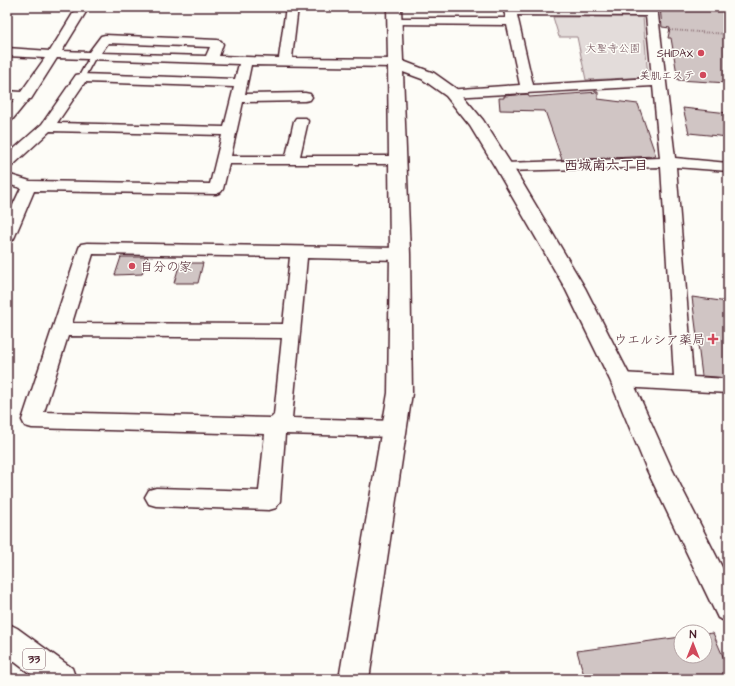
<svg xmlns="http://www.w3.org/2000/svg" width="735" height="686" viewBox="0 0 735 686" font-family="'Architects Daughter','Klee One',sans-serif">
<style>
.green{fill:#e3dcda;stroke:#967e82}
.building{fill:#d0c5c4;stroke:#4a1f2b}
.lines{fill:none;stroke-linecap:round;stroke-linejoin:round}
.service-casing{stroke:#4a1f2b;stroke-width:3}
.minor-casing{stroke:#4a1f2b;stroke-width:3}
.tertiary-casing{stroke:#4a1f2b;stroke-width:3}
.primary-casing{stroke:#4a1f2b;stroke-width:3}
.path{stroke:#4a1f2b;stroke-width:2;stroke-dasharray:0.5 2;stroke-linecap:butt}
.service{fill:#fdfcf7;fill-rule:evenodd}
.minor{fill:#fdfcf7;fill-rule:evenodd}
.tertiary{fill:#fdfcf7;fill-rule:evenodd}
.primary{fill:#fdfcf7;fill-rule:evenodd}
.poi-dot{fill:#d1495b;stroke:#fdfcf7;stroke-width:1.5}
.labels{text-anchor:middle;stroke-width:3;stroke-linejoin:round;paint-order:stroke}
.far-park-label{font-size:11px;fill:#704e57;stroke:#fdfcf7}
.far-poi-label{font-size:11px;fill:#4a1f2b;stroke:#fdfcf7;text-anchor:end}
.shield{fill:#fdfcf7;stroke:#806168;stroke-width:1}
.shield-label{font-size:12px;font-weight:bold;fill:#4a1f2b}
.poi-label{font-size:13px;fill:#4a1f2b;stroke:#fdfcf7;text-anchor:start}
.neighbourhood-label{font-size:14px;font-weight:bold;fill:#4a1f2b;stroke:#fdfcf7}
</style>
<rect width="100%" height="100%" fill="#fdfcf7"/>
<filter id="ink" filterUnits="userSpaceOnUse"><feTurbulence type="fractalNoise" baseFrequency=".025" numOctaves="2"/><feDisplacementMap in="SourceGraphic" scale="8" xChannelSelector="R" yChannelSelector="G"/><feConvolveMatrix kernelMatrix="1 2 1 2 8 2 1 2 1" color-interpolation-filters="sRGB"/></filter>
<g filter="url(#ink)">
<polygon class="green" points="553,17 643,17 648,77 586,80 577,37 559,37"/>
<g class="building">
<polygon points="660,7 728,7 728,83 678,80 671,38 668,38 670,28 662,27"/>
<polygon points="598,92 598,99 638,104 656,156 562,160 545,111 500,110 499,98 504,98 504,96 528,94 529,97"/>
<polygon points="683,108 728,113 728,137 689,133"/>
<polygon points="121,257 148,257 142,274 115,275"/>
<polygon points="180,263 203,263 198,283 174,283"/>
<polygon points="692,297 728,302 728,378 702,376"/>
<polygon points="713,633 728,668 728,679 585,679 577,651 681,637 681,656 705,656 705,634"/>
</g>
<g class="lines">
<g class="service-casing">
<polygon id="service" points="93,54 96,56 84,78 79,79 78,78 90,56"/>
</g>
<g class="minor-casing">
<g id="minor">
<path d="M77 7H89L62 51 89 52 101 36 105 35 217 40 221 41 223 44 219 56 279 58 286 7H298L292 58 394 59 398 60 400 63 398 66 394 67 251 65 245 94 305 93 310 94 312 97 310 100 305 101 243 102 231 156H286L294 121 296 118H306L308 121 300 156H397L402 157 404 160 402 163 397 164H229L223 189 221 192 216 194 34 191 15 236 13 240 7 241V218L21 188 7 184V174L30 181 210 184 222 135 50 131 12 166 7 167V155L42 124 76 75 81 74 235 79 239 64 57 58 31 99H29L12 120 7 121V109L15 99H7V91L21 92 45 58 7 56V48L50 51ZM108 43 210 47 206 56 101 53ZM85 82 234 87 224 127 57 123Z"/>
<path d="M645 7H657L675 158 728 163V171L676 167 693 377 728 379V393L621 387 614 385 612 380 614 375 621 373 674 376 661 167 504 171 499 170 497 167 499 164 504 163 660 158 653 86 452 97 447 96 445 93 447 90 520 85 507 25 394 24 390 23 388 21 390 19 394 18H506L504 11 506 9 510 8 646 10ZM517 15 646 16 652 78 533 85Z"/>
<path d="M87 243 400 248 406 250 408 254 406 258 400 260 307 258 292 418 395 421 402 423 405 429 402 435 395 437 285 434 280 501 276 508 269 510 156 506 149 504 145 497 149 490 156 488 259 491 265 434 32 428 25 426 22 420 79 248 81 244ZM93 254 290 257 283 324 72 323ZM68 336 282 338 274 415 271 418 44 412Z"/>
</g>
</g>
<g class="tertiary-casing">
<polygon id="tertiary" points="387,7 401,7 403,61 434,73 458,90 483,120 513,167 585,288 632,380 671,467 728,579 728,622 718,618 647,470 610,380 565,288 495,167 470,126 446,96 422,79 403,72 410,254 412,393 369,679 339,679 388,393 390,254 388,65 386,63 388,61"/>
</g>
<g class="primary-casing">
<polygon id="primary" points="7,623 17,628 72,668 76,679 37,679 7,656"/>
</g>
<polyline class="path" points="670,30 728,34"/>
<use href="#service" class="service"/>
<use href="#minor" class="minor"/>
<use href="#tertiary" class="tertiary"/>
<use href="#primary" class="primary"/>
</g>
</g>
<g class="poi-dot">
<circle cx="701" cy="53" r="4"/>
<circle cx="703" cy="75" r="4"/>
<circle cx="132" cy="266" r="4"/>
<path d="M711 333h4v4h4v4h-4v4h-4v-4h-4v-4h4z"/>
</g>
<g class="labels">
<g class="far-park-label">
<text x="613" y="52">大聖寺公園</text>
</g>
<g class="far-poi-label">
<text x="693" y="57">SHIDAX</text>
<text x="695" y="79">美肌エステ</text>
</g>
<rect class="shield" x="23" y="649" width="22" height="20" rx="3"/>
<g class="shield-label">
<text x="34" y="663">33</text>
</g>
<g class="poi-label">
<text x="140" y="271">自分の家</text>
<text x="705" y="344" text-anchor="end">ウエルシア薬局</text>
</g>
<g class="neighbourhood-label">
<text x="606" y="170">西城南六丁目</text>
</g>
</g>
<rect width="735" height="686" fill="none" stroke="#fdfcf7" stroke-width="24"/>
<rect x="12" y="12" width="711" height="662" fill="none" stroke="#4a1f2b" stroke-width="1.5" filter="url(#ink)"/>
<g transform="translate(693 644)"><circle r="19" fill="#fdfcf7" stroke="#b5a4a5"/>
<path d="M0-3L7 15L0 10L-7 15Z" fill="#d1495b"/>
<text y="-6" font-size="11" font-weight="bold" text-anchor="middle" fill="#4a1f2b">N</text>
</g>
</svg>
